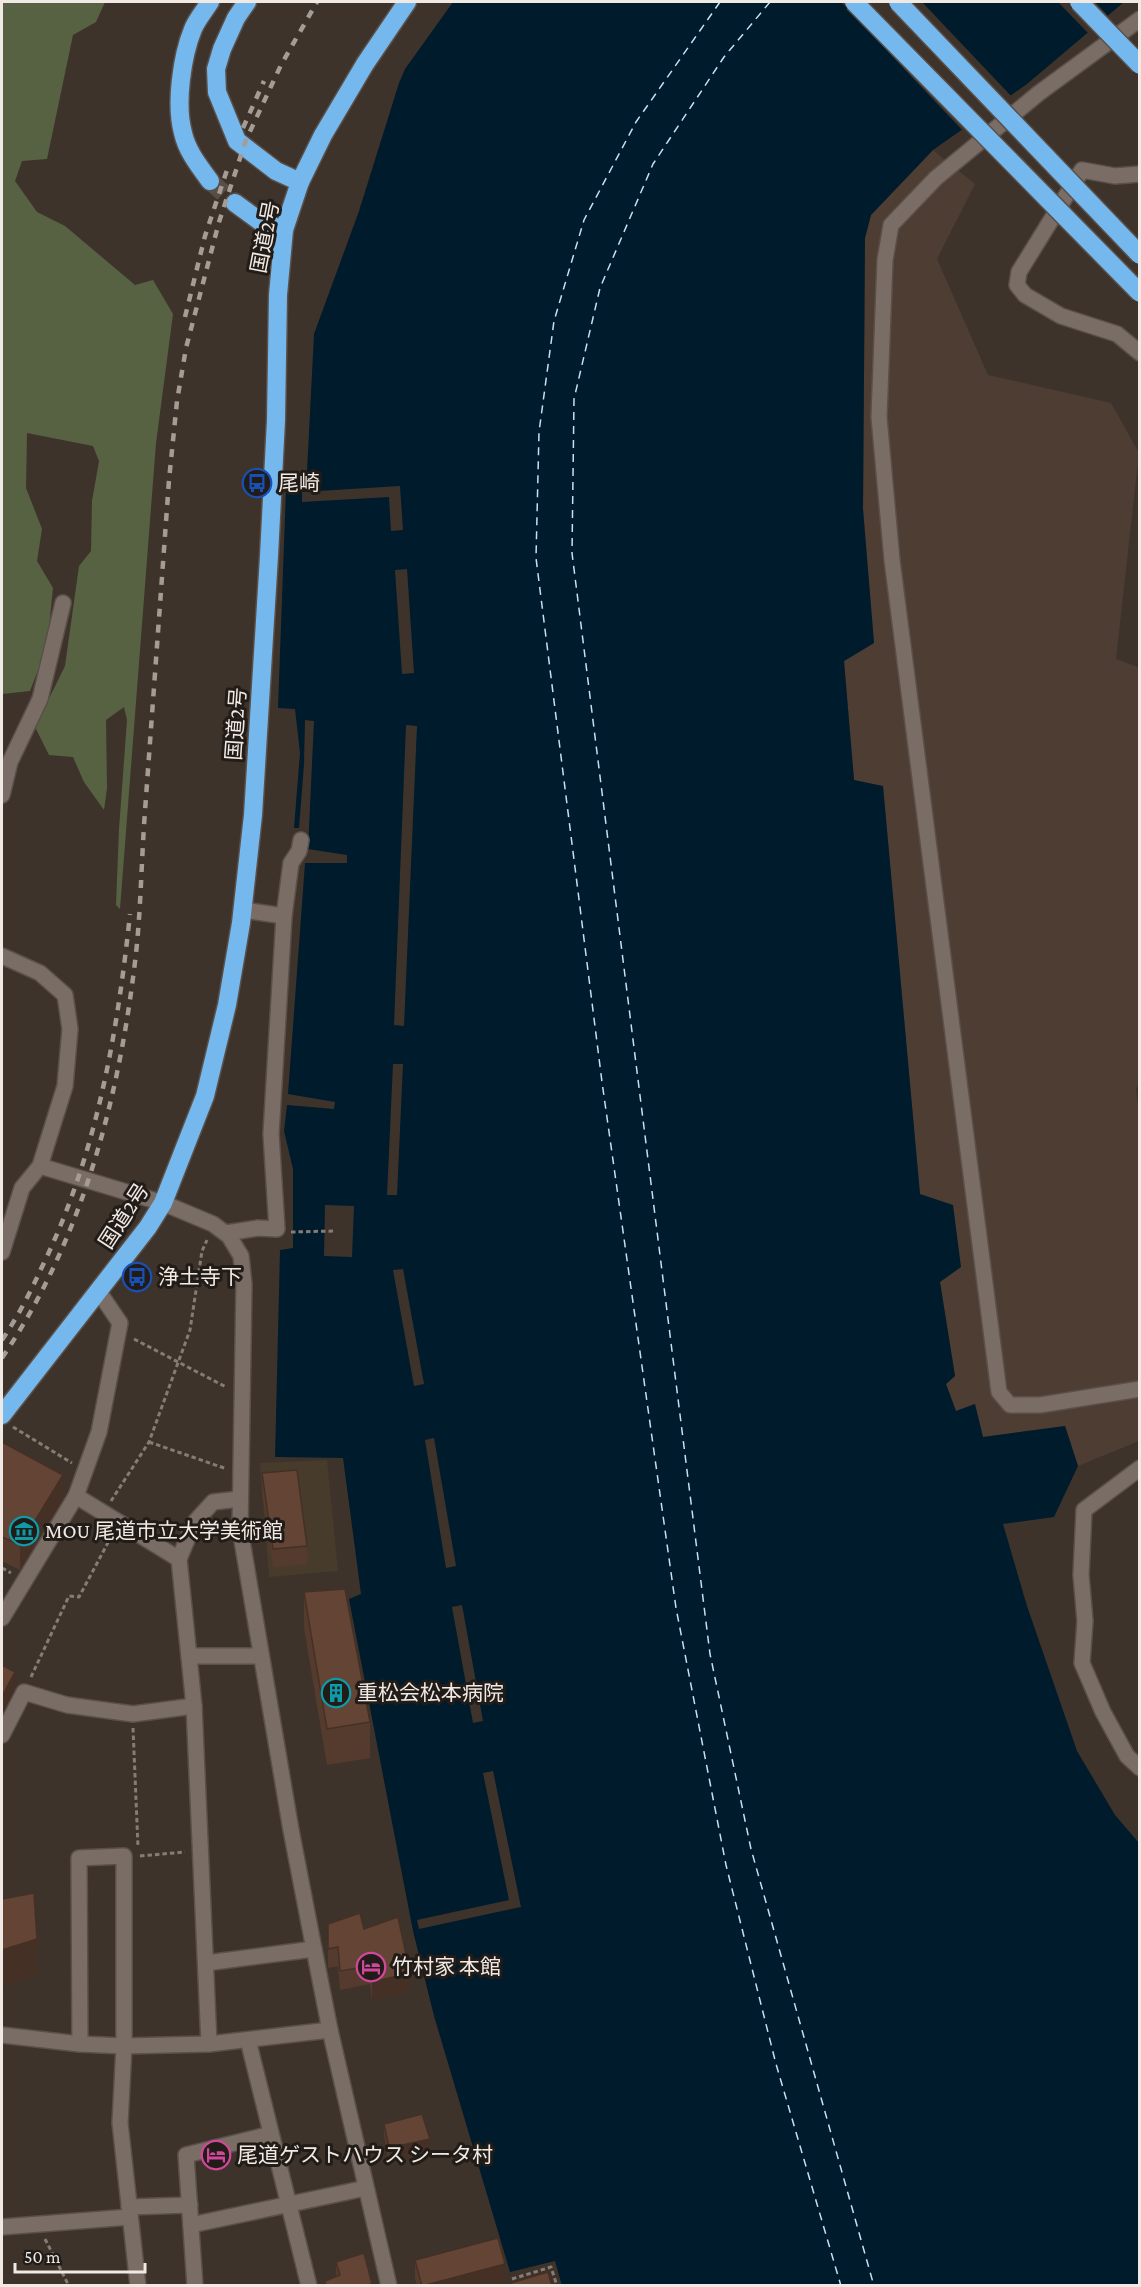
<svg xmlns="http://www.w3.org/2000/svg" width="1141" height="2287" viewBox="0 0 1141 2287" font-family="'Crimson Pro','Noto Sans JP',serif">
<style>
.commercial{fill:#473b2c}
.industrial{fill:#4d3d33}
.forest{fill:#576243}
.water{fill:#001b2b}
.pier{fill:#3e332b}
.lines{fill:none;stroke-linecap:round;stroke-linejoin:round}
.ferry{stroke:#c0e3f8;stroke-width:1.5;stroke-dasharray:8 6;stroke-linecap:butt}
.highway-tunnel{stroke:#594e47;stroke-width:18;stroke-dasharray:18 9;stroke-linecap:butt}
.minor-casing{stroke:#5a5049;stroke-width:18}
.highway-casing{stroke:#5a5049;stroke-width:21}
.path{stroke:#857c75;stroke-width:3;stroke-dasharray:4.5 3;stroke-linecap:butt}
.minor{stroke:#7a6d65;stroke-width:15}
.highway{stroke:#74b8ee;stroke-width:18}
.rail{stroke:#a69c96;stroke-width:4.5;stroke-dasharray:8 8;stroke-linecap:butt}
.highway-bridge-casing{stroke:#5a5049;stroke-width:21;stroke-linecap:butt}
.highway-bridge{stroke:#74b8ee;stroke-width:18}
.wall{fill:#553a2e}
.shaded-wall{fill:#453025}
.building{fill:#634435;stroke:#453025;stroke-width:1.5}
.labels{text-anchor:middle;stroke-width:6;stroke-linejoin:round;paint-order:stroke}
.street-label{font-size:21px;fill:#f1e9e4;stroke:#211c18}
.poi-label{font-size:21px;fill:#f1e9e4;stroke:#211c18;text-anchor:start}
</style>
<rect width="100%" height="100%" fill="#3e332b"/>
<polygon class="commercial" points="327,1460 338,1571 269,1577 260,1463"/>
<polygon class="industrial" points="933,150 975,184 937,259 988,375 1111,403 1139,453 1116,659 1140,668 1140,1078 1136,1090 1140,1118 1139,1441 1078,1466 1065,1426 983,1437 975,1404 956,1411 946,1384 955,1376 940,1282 920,1194 883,787 854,780 844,661 874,643 863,509 865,238 871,215"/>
<polygon class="forest" points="2,2 105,2 96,22 73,35 47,159 22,161 15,181 37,212 65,226 135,285 153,280 173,314 156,443 120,909 116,905 119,829 127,720 124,707 106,720 107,788 104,810 84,782 73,757 49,755 35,727 65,666 79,566 91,551 92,501 99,461 93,446 27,433 26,488 42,529 37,561 53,588 47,647 30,691 2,694"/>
<polygon class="water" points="453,2 1124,2 1027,84 933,150 871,215 865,238 863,509 874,643 844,661 854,780 883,786 920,1194 953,1205 961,1267 940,1282 955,1376 946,1384 956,1411 975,1404 983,1437 1065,1426 1078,1466 1054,1517 1003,1524 1027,1606 1077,1751 1115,1815 1139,1843 1139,2285 562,2286 555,2261 510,2272 434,2016 413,1931 349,1599 361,1594 343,1458 275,1457 280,1250 293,1248 293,1169 284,1131 287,1105 334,1109 335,1102 288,1094 305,863 347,863 347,855 308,849 314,721 305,720 304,764 299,828 294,828 300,753 295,709 278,708 286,489 306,491 314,334 359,211 399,83 405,69"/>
<g class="pier">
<polygon points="841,2 922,2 1013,98 964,132"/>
<polygon points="1058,2 1095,2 1110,18 1090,35"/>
<polygon points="400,486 403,530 391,531 389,497 302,502 302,492"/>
<polygon points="407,569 414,673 402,674 395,570"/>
<polygon points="406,725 417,726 404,1026 394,1025"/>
<polygon points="393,1064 403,1064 397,1195 387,1195"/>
<polygon points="325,1205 354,1206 352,1257 324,1256"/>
<polygon points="403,1269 424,1384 414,1386 393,1270"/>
<polygon points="434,1438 456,1566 446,1568 425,1440"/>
<polygon points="462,1605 483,1721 473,1723 452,1607"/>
<polygon points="493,1771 521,1907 419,1929 417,1920 509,1900 483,1773"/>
</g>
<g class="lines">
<g class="ferry">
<polyline points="720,2 636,122 584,220 554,321 539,432 536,558 602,1082 676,1608 726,1865 776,2064 841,2286"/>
<polyline points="770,2 724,57 653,164 600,288 574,399 572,553 710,1654 751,1849 874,2286"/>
</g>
<polyline class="highway-tunnel" points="210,181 235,203"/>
<g class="minor-casing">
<g id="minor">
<polyline points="1140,19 1039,93 936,178 891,225 885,260 879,417 892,560 999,1392 1010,1405 1040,1405 1140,1389"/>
<polyline points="1140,174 1115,176 1082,170 1019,272 1017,285 1025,295 1061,316 1117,334 1140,353"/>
<polyline points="2,795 10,762 40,699 63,603"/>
<polyline points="243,910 284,916"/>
<polyline points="2,956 40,973 65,995 70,1029 65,1086 40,1166 22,1188 2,1252"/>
<polyline points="40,1166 163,1203 213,1224 229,1236 241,1256 244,1284 240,1529 291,1830 314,1949 330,2030 389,2286"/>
<polyline points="226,1233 258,1228 277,1229 271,1134 284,916 291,863 299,851 301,840"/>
<polyline points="1140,1468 1084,1510 1081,1575 1085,1621 1082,1663 1103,1712 1127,1756 1140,1768"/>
<polyline points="76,1496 179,1559"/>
<polyline points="2,1618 76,1496 99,1432 120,1323 99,1292"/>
<polyline points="189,1656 261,1656"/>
<polyline points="2,1735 24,1692 67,1705 133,1714 194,1706"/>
<polyline points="206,1963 314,1949"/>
<polyline points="2,2035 80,2044 124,2046 209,2044 330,2030"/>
<polyline points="248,2040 309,2286"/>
<polyline points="80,2044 79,1858 124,1856 124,2046 120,2123 138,2286"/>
<polyline points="209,2044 194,1706 179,1559 194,1523 213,1502 239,1499"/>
<polyline points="129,2207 190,2205"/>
<polyline points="191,2225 366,2188"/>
<polyline points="2,2227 130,2217"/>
<polyline points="195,2286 186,2155 271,2134"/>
</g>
</g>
<g class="highway-casing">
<g id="highway">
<path d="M210 2C205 10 197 19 193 29 182 56 175 104 183 133 187 151 199 166 210 181"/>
<polyline points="247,2 236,18 222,49 216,69 217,92 237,141 276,171 300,182"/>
<polyline points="235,203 261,222 284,230"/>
<polyline points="2,1415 148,1227 163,1203 205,1096 227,1005 241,923 253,815 269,556 276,420 278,295 284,230 300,182 323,135 365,64 407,2"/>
</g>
</g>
<g class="path">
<polyline points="291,1232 334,1231"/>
<polyline points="134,1339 226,1387"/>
<polyline points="13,1427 72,1463"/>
<polyline points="149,1442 227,1469"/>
<polyline points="111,1501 149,1442 190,1330 202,1251 207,1240"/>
<polyline points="2,1568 11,1573"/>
<polyline points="31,1677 69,1596 79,1597 111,1537"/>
<polyline points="133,1728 138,1847"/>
<polyline points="140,1856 185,1852"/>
<polyline points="45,2239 69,2286"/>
<polyline points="512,2279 551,2267 557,2286"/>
</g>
<use href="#minor" class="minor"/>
<use href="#highway" class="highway"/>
<g class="rail">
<polyline points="243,128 264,81"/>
<polyline points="185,317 205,236 229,164"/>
<path d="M2 1340C17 1318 30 1293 41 1269 96 1157 117 1037 130 914"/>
<path d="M2 1358C80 1243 117 1107 134 970 141 918 141 864 145 811 153 701 161 591 169 480L177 401 186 348 219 222 246 140 281 65 317 2"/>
</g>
<g class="highway-bridge-casing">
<g id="highway-bridge">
<polyline points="854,2 1140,293"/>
<polyline points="898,2 1140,255"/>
<polyline points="1079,2 1140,65"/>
</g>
</g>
<use href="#highway-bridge" class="highway-bridge"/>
</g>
<g class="wall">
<polygon points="2,1442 63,1499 20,1570 2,1561"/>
<polygon points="262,1473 307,1546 307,1564 273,1568 262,1492"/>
<polygon points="304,1592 370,1722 370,1758 327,1765 304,1628"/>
<polygon points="328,1924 364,1929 410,1992 372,2001 370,1984 340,1990 338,1966 328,1968"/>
<polygon points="384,2124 430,2152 389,2161 384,2136"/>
<polygon points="415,2260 505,2283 495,2286 417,2286 415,2278"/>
<polygon points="336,2262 372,2286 325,2286 325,2281 336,2276"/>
</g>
<g class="shaded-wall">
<polygon points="63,1475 63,1499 20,1570 20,1545"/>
<polygon points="15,1672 15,1689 2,1713 2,1696"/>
<polygon points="37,1939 37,1975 2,1986 2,1950"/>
<polygon points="410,1973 410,1992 372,2001 372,1982"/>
<polygon points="430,2139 430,2152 389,2161 389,2148"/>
<polygon points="505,2264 505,2283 495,2286 423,2286"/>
</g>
<g class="building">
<polygon points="2,1442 63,1475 20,1545 2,1537"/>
<polygon points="297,1470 307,1546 273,1549 262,1473"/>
<polygon points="345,1589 370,1722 327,1729 304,1592"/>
<polygon points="2,1665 15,1672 2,1696"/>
<polygon points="34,1893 37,1939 2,1950 2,1899"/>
<polygon points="360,1913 364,1929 398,1917 410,1973 372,1982 370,1966 340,1971 338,1947 328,1949 328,1924"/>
<polygon points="422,2114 430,2139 389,2148 384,2124"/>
<polygon points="498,2238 505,2264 422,2286 415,2260"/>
<polygon points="364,2253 372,2284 364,2286 326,2286 325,2281 340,2275 336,2262"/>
<polygon points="548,2272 552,2286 501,2286"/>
</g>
<defs>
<g id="bus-ring" transform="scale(1.5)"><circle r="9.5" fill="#211c18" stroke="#1a4fb4" stroke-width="1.5"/><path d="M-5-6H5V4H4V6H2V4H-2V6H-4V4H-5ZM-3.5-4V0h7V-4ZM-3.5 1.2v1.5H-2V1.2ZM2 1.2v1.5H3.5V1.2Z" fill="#1a4fb4"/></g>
<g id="museum-ring" transform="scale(1.5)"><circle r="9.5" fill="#211c18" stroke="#0f9aa8" stroke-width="1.5"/><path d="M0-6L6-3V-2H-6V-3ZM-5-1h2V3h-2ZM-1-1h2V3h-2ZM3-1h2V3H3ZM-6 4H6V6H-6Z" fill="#0f9aa8"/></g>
<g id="building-ring" transform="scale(1.5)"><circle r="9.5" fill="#211c18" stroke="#0f9aa8" stroke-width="1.5"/><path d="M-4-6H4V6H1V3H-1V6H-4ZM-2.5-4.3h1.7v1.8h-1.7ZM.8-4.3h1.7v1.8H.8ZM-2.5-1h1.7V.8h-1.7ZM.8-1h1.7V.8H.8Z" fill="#0f9aa8"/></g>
<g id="hotel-ring" transform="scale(1.5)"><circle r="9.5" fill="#211c18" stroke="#d1479c" stroke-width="1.5"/><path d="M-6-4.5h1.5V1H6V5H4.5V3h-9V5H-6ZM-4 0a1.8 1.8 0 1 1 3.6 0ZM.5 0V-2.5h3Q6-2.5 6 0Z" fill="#d1479c"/></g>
</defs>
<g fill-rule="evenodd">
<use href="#bus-ring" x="257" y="483"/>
<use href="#bus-ring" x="137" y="1277"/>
<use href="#museum-ring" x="24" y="1531"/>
<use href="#building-ring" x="336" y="1693"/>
<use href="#hotel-ring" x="371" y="1967"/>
<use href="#hotel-ring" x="216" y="2155"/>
</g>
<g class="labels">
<g class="street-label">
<text transform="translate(265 237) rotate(-79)" y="7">国道2号</text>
<text transform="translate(236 724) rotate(-86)" y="7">国道2号</text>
<text transform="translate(124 1216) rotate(-57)" y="7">国道2号</text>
</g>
<g class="poi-label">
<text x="278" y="490">尾崎</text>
<text x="158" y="1284">浄土寺下</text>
<text x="45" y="1538">MOU 尾道市立大学美術館</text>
<text x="357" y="1700">重松会松本病院</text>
<text x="392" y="1974">竹村家 本館</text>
<text x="237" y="2162">尾道ゲストハウス シータ村</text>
</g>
</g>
<rect width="1141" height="2287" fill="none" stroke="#f1e9e4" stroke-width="6"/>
<path d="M15 2263v9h130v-9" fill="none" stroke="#f1e9e4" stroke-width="3"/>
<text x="24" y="2263" font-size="18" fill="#f1e9e4" stroke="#211c18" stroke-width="4.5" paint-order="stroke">50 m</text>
</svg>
